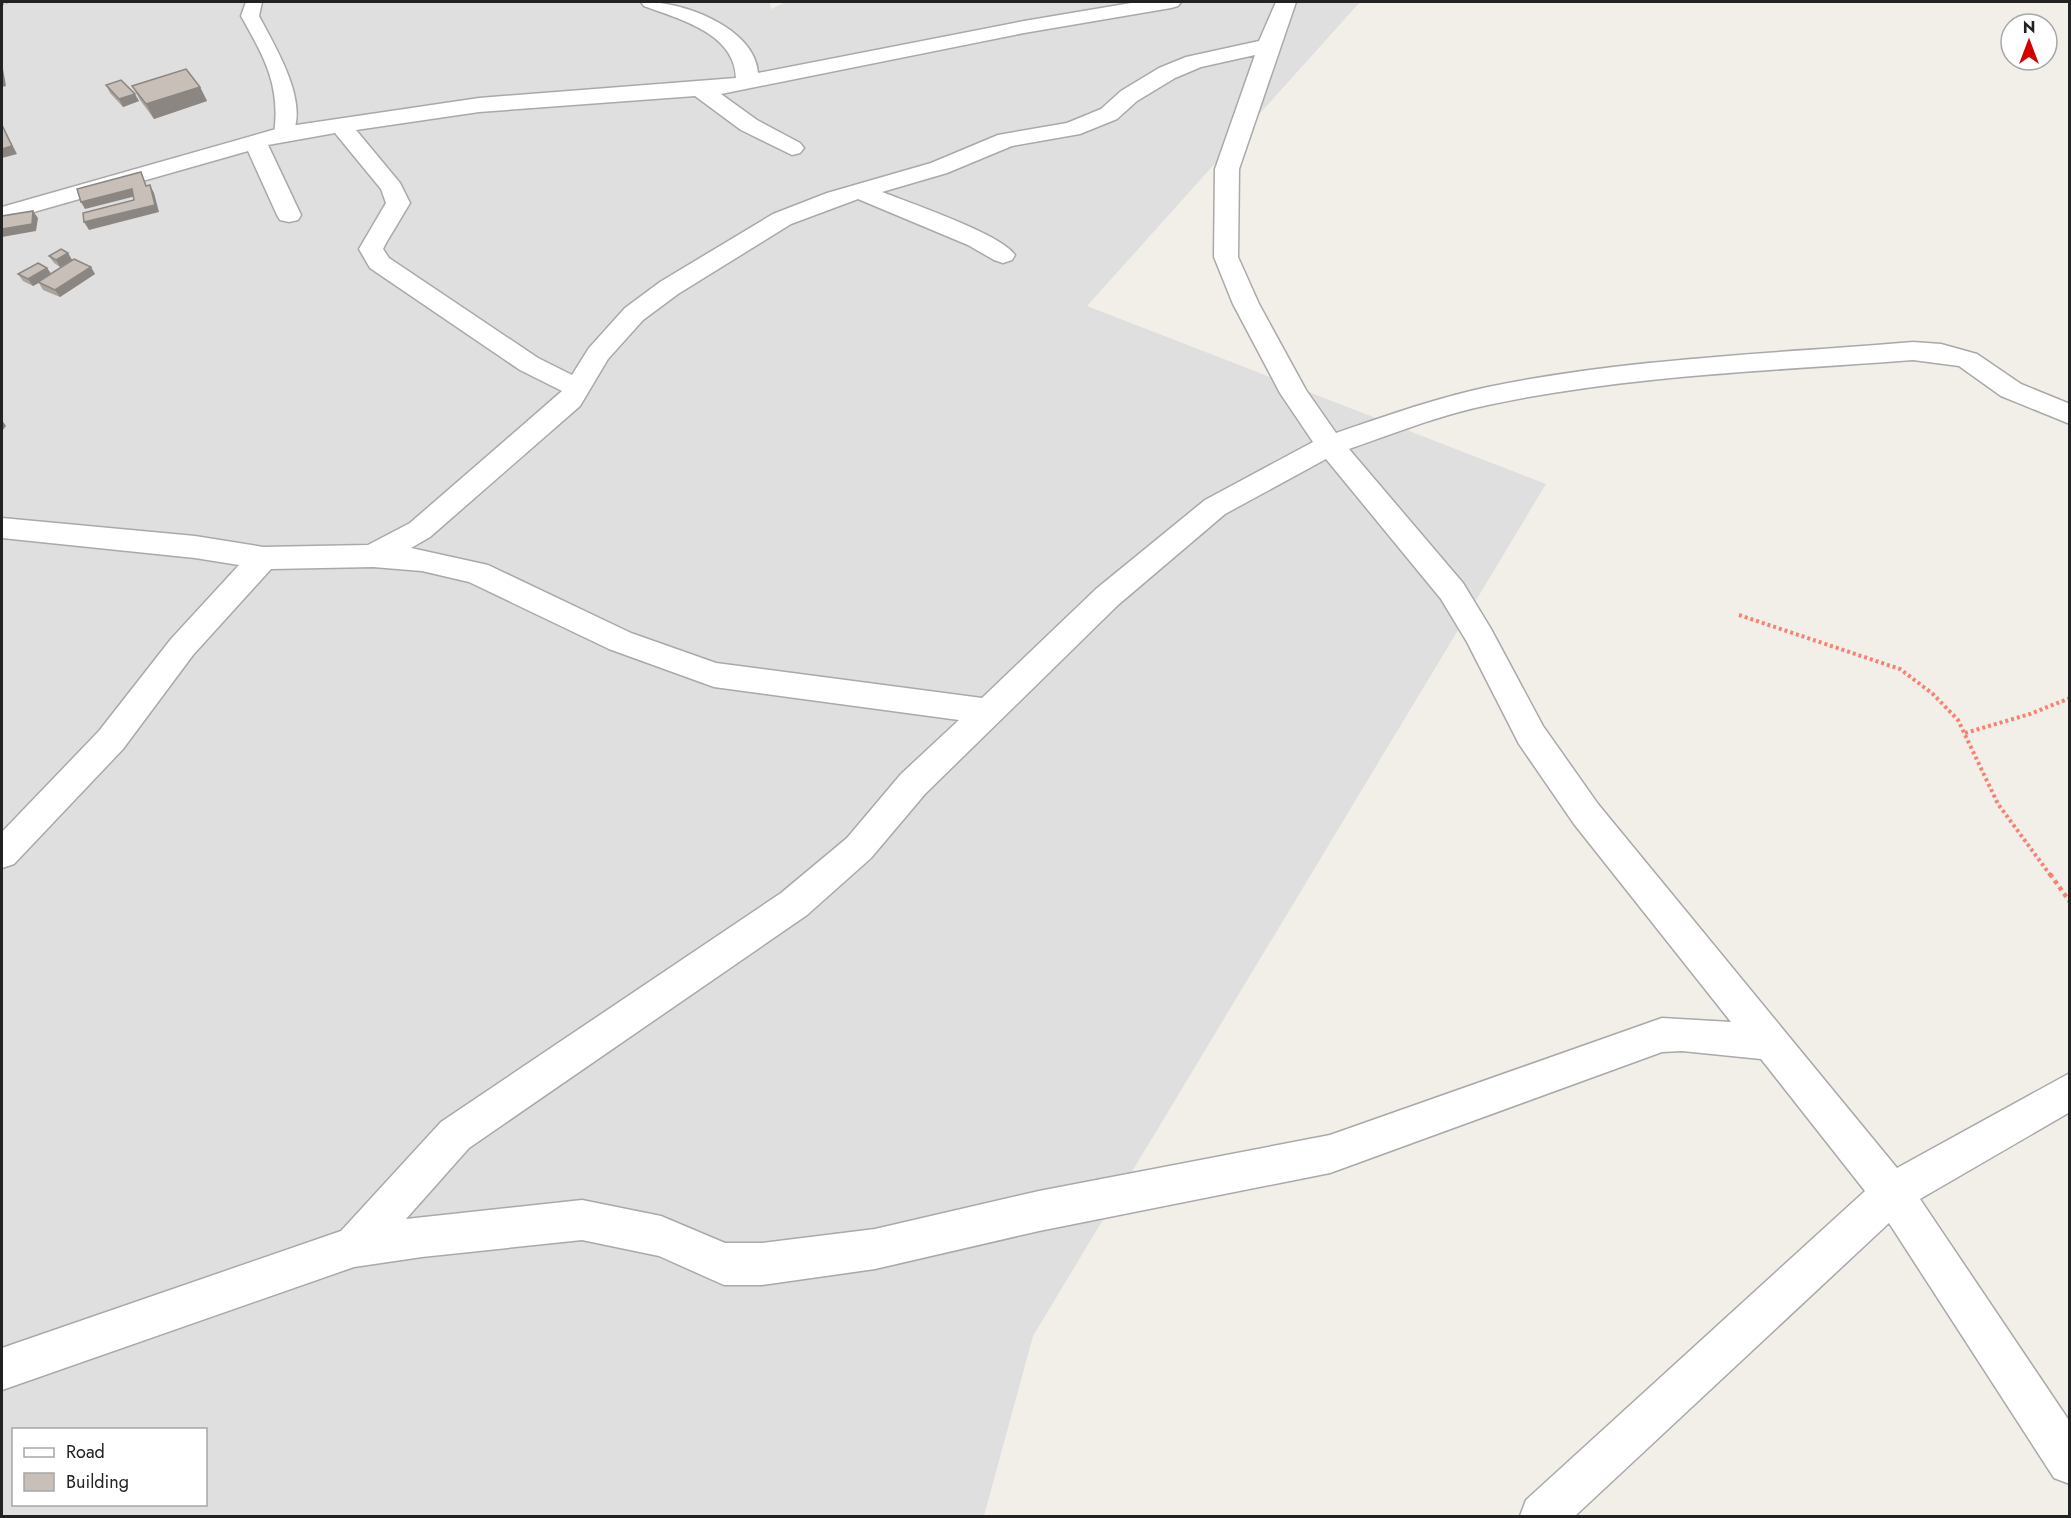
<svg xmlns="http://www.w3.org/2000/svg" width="2071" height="1518" viewBox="0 0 2071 1518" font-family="Jost,sans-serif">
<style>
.residential{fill:#e0dfdf;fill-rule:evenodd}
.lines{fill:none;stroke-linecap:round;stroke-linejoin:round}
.lane-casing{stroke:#a9a9a9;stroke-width:3}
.street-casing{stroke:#a9a9a9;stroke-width:3}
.path-far2{stroke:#fa8072;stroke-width:3;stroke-dasharray:2 2;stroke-linecap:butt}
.path-far1{stroke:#fa8072;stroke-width:4;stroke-dasharray:3 3;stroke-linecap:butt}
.path{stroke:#fa8072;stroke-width:4.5;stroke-dasharray:4 4;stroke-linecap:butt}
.lane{fill:#fff;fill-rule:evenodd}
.street{fill:#fff;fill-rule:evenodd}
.wall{fill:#aba49e}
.shaded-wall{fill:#8b8681}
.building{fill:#c7bfb8;stroke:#8b8681;stroke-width:1.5}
</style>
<rect width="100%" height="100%" fill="#f2efe9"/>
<path class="residential" d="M2 2H770L771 9 786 2H1360L1087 306 1546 484 1033 1336 984 1516H2ZM14 1430H206V1504H14Z"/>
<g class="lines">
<g class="lane-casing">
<path id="lane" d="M246 2H262L259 16C274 45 312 105 290 138L283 140 274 134C281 85 264 57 241 16Z"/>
</g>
<g class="street-casing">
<path id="street" d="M641 2C680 0 755 27 758 73L1024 21 1137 2H1181L1178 6 1171 8 1024 33 721 94 757 120 800 143 804 148 800 153 792 155 741 130 695 96 479 112 356 130 400 183 410 203 386 243 383 249 389 258 538 358 572 375 589 348 625 308 660 282 773 214 827 193 931 163 998 135 1067 123 1101 109 1121 91 1159 68 1186 57 1259 41 1276 2H1296L1239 169 1238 257 1259 304 1306 390 1336 433C1386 416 1436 398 1488 387 1628 358 1772 354 1913 342L1941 344 1977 354 2021 384 2070 404V424L2001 396 1959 366 1913 360C1771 371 1627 375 1488 405 1440 415 1395 433 1349 449L1463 583 1491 629 1543 726 1598 804 1897 1168 2070 1073V1112L1920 1199 2070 1422V1484L2054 1478 1889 1223 1575 1516H1520L1526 1500 1865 1191 1761 1059 1682 1051 1662 1052 1330 1173 1039 1231 875 1269 762 1285H724L659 1256 582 1240 422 1257 354 1267 2 1390V1348L341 1231 441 1122 781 893 847 838 901 774 959 720 714 687 609 649 469 582 422 571 373 567 271 569 193 655 123 749 14 864 2 868V832L99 731 171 639 239 565 195 558 2 538V518L195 536 263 547 368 545 410 523 562 391 520 370 370 268 359 249 386 203 381 189 335 133 268 145 301 215 298 220 289 222 280 220 277 215 248 151 2 221V207L283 127 479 98 736 78C735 33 679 19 644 6ZM1255 55 1215 169 1214 257 1233 304 1280 393 1313 442 1205 500 1096 589 982 698 716 663 631 633 488 565 411 548 430 537 580 406 608 359 643 320 678 294 791 224 858 199 968 245 994 260 1003 263 1012 260 1015 255C1001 234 910 203 882 192L947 173 1012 146 1080 134 1117 119 1137 101 1175 78 1201 67ZM1326 459 1441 599 1467 642 1519 744 1574 824 1731 1022 1662 1018 1330 1135 1039 1191 875 1229 762 1243H725L661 1216 582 1200 406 1219 469 1148 807 915 871 858 925 794 1118 605 1225 514Z"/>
</g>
<polyline class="path-far2" points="2,4 7,2"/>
<g class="path-far1">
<polyline points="1739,615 1900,669 1933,694 1958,720 1998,804 2051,876"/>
<polyline points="1965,733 2030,714 2070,698"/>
</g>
<polyline class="path" points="2050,874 2070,902"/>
<use href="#lane" class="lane"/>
<use href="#street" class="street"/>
</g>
<g class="wall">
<polygon points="106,85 139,101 123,107 110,93"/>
<polygon points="132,86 200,87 207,101 154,119 140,100"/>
<polygon points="68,253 72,260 60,267 54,263 49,256"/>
<polygon points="47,268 51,274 95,274 60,297 43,290 39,283 33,286 23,281 18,274"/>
</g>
<g class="shaded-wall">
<polygon points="2,63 6,86 2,87"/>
<polygon points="200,87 207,101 154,119 146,104"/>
<polygon points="135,94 139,101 123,107 119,99"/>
<polygon points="2,125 17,154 2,158"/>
<polygon points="150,185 154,193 159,212 89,230 84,222 155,205"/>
<polygon points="132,189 136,196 85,209 81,202"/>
<polygon points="33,211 38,218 36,231 2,237 2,229"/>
<polygon points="68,253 72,260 60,267 56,260"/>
<polygon points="91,267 95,274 60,297 55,290"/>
<polygon points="47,268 52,275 33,286 28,279"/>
<polygon points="2,420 6,426 2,431"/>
</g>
<g class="building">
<polygon points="186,69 200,87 146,104 132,86"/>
<polygon points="121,80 135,94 119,99 106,85"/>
<polygon points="2,125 12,146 2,149"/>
<polygon points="141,172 146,186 150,185 155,205 84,222 83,213 134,200 132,189 81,202 77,189"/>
<polygon points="33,211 32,224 2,229 2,216"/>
<polygon points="61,249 68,253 56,260 49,256"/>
<polygon points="74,259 91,267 55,290 38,282"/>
<polygon points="38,263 47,268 28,279 18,274"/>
</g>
<rect width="2071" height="1518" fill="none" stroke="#222222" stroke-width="6"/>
<rect x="12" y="1428" width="195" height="78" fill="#ffffff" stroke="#a7a7a7" stroke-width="1.5"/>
<rect x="24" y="1448" width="30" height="9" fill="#ffffff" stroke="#a7a7a7" stroke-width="1.5"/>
<text x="66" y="1458" font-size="18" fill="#222222">Road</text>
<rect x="24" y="1473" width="30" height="18" fill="#c7bfb8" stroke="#a7a7a7" stroke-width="1.5"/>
<text x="66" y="1488" font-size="18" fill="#222222">Building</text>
<g transform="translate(2029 42)"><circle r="28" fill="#ffffff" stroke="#a7a7a7" stroke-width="1.5"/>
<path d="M0-4.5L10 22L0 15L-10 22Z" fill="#d40000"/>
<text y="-9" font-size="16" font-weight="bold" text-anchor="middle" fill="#222222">N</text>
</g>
</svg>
